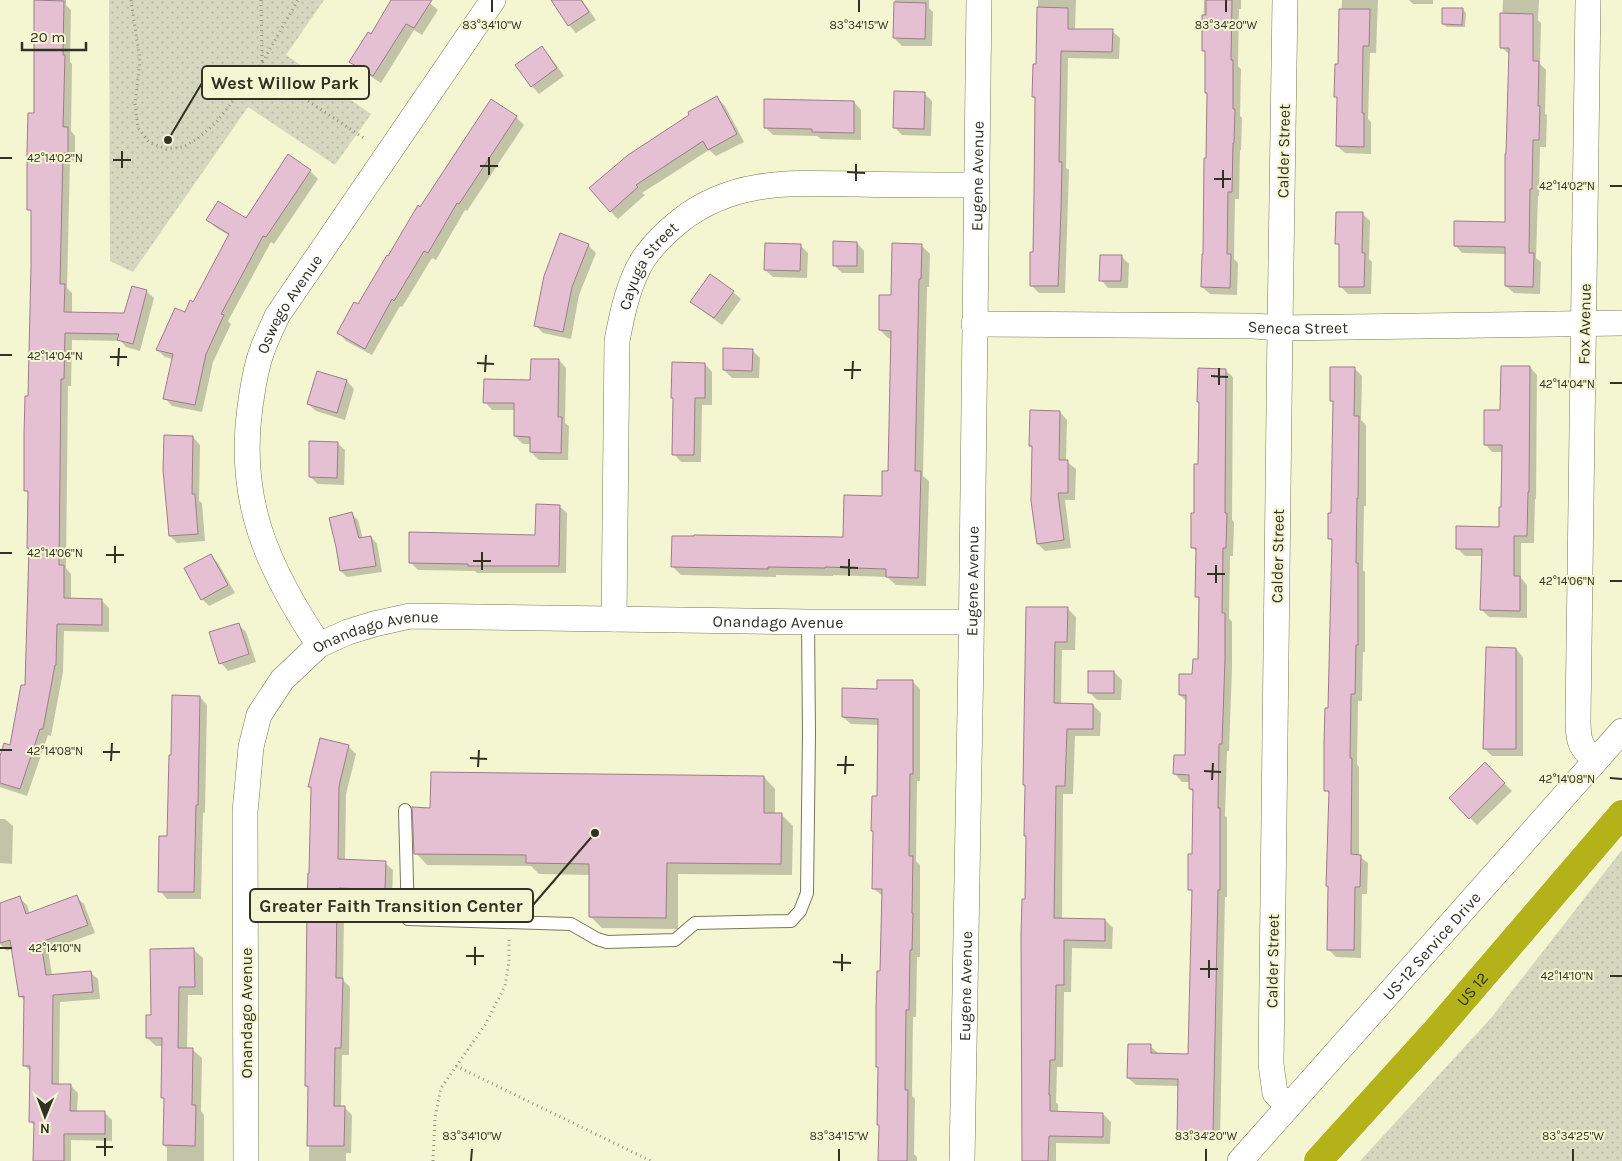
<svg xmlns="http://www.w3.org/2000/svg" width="1622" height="1161" viewBox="0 0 1622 1161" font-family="Karla,sans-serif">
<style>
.grass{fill:url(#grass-dots)}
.shadow{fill:#0003}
.building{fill:#e4c0d2;stroke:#9d7c8d}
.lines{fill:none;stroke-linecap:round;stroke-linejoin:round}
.lane-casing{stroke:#787958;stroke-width:14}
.street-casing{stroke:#787958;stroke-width:26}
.highway-casing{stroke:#fff;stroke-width:29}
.path{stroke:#96977d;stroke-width:3;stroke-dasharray:1 4;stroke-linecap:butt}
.lane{stroke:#fff;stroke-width:12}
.street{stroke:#fff;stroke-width:25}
.highway{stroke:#b3b219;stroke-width:28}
.ticks{fill:none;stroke:#313224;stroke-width:2}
.labels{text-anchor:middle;stroke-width:4;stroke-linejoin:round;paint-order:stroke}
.street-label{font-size:16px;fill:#313224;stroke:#f4f6d1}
.ticks-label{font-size:12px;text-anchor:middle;fill:#313224;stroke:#f4f6d1;stroke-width:4;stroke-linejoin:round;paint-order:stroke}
.leader{fill:none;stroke:#313224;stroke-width:2}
.callout-dot{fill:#313224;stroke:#f4f6d1;stroke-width:2}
.callout{fill:#f4f6d1;stroke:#313224;stroke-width:2}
.callout-label{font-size:18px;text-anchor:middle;font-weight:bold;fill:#313224}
</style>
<defs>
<pattern id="grass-dots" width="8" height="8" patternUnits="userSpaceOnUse" patternTransform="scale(1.25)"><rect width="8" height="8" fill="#d5d7bf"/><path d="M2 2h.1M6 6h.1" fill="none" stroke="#b7b9a4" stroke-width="1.8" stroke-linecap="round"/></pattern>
</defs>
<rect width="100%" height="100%" fill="#f4f6d1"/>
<g class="grass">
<polygon points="109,0 324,0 286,55 371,114 335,165 248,107 133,272 110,261"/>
<polygon points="1622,850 1622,1161 1360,1161 1491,1018"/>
</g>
<g class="shadow">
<polygon points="36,0 66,0 66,5 71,10 70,62 72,64 71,131 75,136 75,161 70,160 67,288 72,293 72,313 125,314 146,291 154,298 140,351 126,347 121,341 72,340 71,386 68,386 66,568 71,574 71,600 101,600 109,608 109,632 64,631 63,672 51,736 48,735 27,796 0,787 0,759 11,746 26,687 28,628 29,494 25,490 30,397 32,213 29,209 35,115"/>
<polygon points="393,0 426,0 438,10 422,35 414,30 381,83 359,69 351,61 371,36"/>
<polygon points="564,0 582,0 596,20 576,33 569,25"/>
<polygon points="895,0 929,0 929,8 933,12 932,46 902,46 894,38"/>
<polygon points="1038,0 1076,0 1075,30 1112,31 1120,38 1119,59 1068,58 1066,168 1069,170 1065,293 1039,293 1031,285 1034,253 1036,100 1034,97 1037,65"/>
<polygon points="1204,0 1241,0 1241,9 1239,9 1238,66 1241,69 1240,116 1242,118 1241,150 1240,150 1239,199 1235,199 1234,259 1238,263 1237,295 1210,294 1202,287 1208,95 1206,93 1207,54 1203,50"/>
<polygon points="1342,0 1378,0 1376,53 1370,53 1368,119 1371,122 1371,154 1345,153 1337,146 1338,99 1336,96 1340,65"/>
<polygon points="1409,0 1433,0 1433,4 1413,4"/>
<polygon points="1503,0 1539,0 1538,20 1541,23 1540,64 1546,70 1545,114 1547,115 1546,147 1540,147 1539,196 1538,196 1536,258 1541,262 1540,294 1514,293 1506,286 1506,254 1462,253 1455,245 1506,224 1510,55 1501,47"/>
<polygon points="1462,9 1466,13 1465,27 1447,27 1443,24"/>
<polygon points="541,48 549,55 564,76 539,94 532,86"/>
<polygon points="924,93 932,101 931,136 902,135 895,128"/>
<polygon points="717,98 725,106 744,142 716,156 709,150 642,193 645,195 618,219 610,211"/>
<polygon points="492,101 516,117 524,125 467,211 465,210 436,260 432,258 402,307 400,306 372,355 346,341 339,333"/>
<polygon points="854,102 861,110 861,140 821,139 817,136 773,135 765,127"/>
<polygon points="310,171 318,179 274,244 271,242 228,321 231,324 213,362 202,412 172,406 165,398 173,359 165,357 157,350 194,303 230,236 215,227 208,220 246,219"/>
<polygon points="1362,213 1370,221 1369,259 1372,262 1371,294 1348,294 1340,286 1341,247 1336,243"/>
<polygon points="857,243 864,251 864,273 842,273 834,265"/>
<polygon points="588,245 596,253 579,295 571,339 543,333 535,325"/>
<polygon points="800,245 808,253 807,278 773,277 765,270"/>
<polygon points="921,245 930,254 929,287 927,287 923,476 929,481 926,586 896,585 887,577 833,575 833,576 776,575 776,577 681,575 672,566 844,538 883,497 889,472 892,339 888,338 880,330 893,297"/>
<polygon points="1121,256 1129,264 1128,288 1108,288 1101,280"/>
<polygon points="733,292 741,299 722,325 700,309 692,301"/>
<polygon points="752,350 760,358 759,378 732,378 724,370"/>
<polygon points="559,360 566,368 565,423 569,426 568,460 539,460 531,452 531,444 523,444 515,436 516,410 492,410 485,402 532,382"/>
<polygon points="705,364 712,372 712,405 702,405 701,462 681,462 674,454"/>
<polygon points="1530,367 1537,375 1536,499 1535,499 1534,543 1521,543 1521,578 1527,585 1527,618 1489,617 1482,610 1483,556 1465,556 1457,548 1500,528 1502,508 1503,452 1492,452 1485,444 1502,411"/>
<polygon points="1354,368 1362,376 1361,420 1366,425 1366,506 1364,506 1363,570 1365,572 1365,652 1363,652 1362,701 1358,701 1357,764 1359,767 1359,856 1368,863 1367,894 1362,894 1361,958 1336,957 1328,949 1329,888 1327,886 1330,795 1326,790 1330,709 1333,542 1329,538 1333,514 1334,404 1331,400"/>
<polygon points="1225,370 1233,377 1232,520 1234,522 1233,556 1230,556 1229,618 1232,622 1232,668 1229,751 1227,751 1225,816 1227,817 1227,897 1225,897 1220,1141 1186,1140 1178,1132 1179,1086 1136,1085 1128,1078 1150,1046 1158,1053 1189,1055 1193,893 1189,889 1193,856 1194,793 1190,789 1190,782 1182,782 1175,774 1186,756 1187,702 1180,695 1194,675 1199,660 1200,600 1196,596 1197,552 1192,547 1199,465"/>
<polygon points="318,372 347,381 354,389 345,420 316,411 308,404"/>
<polygon points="1060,412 1067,420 1066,461 1076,469 1075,500 1065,500 1071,548 1045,551 1038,544 1033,448 1030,446"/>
<polygon points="193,437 200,445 199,501 202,503 205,541 177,543 170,536"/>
<polygon points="337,443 345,450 344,485 318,484 310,477"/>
<polygon points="559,506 567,513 566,573 477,573 475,571 418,570 410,562 537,536"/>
<polygon points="352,514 358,520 363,539 371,537 377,544 382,572 347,577 341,571"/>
<polygon points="211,555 218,563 235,593 209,606 202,599"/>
<polygon points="1027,608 1067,608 1076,617 1075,650 1062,650 1061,704 1093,705 1101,713 1100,736 1075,736 1073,794 1063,794 1062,919 1105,920 1113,928 1112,949 1072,948 1071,992 1064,992 1063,1067 1057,1067 1056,1103 1058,1104 1058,1113 1103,1114 1111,1122 1110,1144 1056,1143 1056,1161 1023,1161 1027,900 1026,787 1024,785"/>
<polygon points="238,624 246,632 256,662 228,671 221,663"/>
<polygon points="1516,649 1523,657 1523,756 1492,756 1484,748"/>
<polygon points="1114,672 1122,680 1121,700 1097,700 1089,692"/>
<polygon points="913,682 920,689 920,781 917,781 916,861 920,865 920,957 917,957 916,1017 913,1017 912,1096 915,1099 914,1154 917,1157 917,1161 879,1161 879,1068 877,1066 881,973 883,896 874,889 875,833 872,831 878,797 879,725 851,724 843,717 878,690"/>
<polygon points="200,697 207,705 205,813 203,812 201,899 167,899 160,891 169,837 172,756"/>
<polygon points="348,746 356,754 346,794 345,861 385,863 393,870 392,897 346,895 345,912 344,912 343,980 350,987 349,1055 342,1055 341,1107 344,1107 352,1115 351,1153 346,1153 346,1161 309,1161 310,1089 306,1086 312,789 309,786"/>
<polygon points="1485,764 1512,791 1477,825 1451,798"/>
<polygon points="764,777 775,789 775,814 781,814 793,826 792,875 678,874 678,929 602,928 590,916 591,875 539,874 531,866 427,865 416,853 431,809"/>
<polygon points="0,819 5,819 13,826 12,864 0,863"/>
<polygon points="76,897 84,904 95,933 48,950 52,975 90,972 98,979 100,999 60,1002 59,1085 70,1085 78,1093 77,1112 105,1113 112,1120 112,1141 71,1140 71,1161 35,1161 35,1126 30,1121 31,1072 24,1065 25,1001 21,997 12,949 7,951 0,944 0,904 19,898 27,905 30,914"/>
<polygon points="194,950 203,958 203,995 188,995 187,1049 193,1050 202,1058 201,1111 204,1115 204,1161 167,1161 167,1148 164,1145 165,1100 163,1097 164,1046 156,1046 147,1038 152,1016"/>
</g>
<g class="building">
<polygon points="34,0 64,1 63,55 65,55 63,127 68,127 68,153 63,153 60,284 65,284 64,312 124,313 132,286 147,290 133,344 117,340 119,334 65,333 64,379 61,379 59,565 64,565 64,598 102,599 102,625 57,624 56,665 55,665 43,729 40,729 20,789 0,783 0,756 4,743 10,745 21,685 25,685 29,548 27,548 28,491 24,491 24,434 25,396 28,396 31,266 31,210 27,210 27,151 28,113 34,113"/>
<polygon points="391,0 432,0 414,28 406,24 373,76 349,62 368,32 371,34"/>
<polygon points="551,0 581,0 589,12 568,26"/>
<polygon points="1206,0 1232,0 1231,60 1233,60 1233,109 1235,109 1234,143 1233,143 1232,192 1228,192 1227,254 1231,254 1230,288 1201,287 1202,254 1203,254 1204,158 1206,158 1207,93 1205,93 1205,51 1202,51 1202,15 1206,15"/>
<polygon points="894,2 926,3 925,39 893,38"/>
<polygon points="1037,7 1068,8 1068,29 1113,29 1112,52 1061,51 1059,162 1062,162 1061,210 1058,286 1030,286 1030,252 1033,252 1034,195 1035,97 1032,97 1033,64 1036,64"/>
<polygon points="1442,8 1463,8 1462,25 1442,24"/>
<polygon points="1339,9 1370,9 1369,46 1363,46 1362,113 1364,113 1364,147 1336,146 1337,97 1334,97 1335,64 1338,64"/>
<polygon points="1500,13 1533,14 1533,61 1539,61 1538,106 1540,106 1539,140 1533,140 1532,189 1530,189 1529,253 1534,253 1533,287 1505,286 1505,247 1454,246 1454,221 1505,222 1505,154 1506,154 1509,48 1500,48"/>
<polygon points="542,46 557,68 531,87 515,65"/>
<polygon points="894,91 925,92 924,129 893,128"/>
<polygon points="717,96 737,134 708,150 703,141 636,185 638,187 610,212 589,188 628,155 689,115 688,112"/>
<polygon points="491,99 517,116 459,204 457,203 428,253 424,251 394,301 392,299 365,349 337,333 354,302 358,304 387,255 388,256 418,205 420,207"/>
<polygon points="764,99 854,101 854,133 812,132 812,129 764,128"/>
<polygon points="288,154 311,170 266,237 263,236 221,314 224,315 206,354 195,405 163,399 173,354 156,350 175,308 185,312 190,300 193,302 229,234 206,220 218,201 246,218"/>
<polygon points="1336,212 1363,212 1362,253 1365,253 1364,287 1339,287 1339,244 1335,244"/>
<polygon points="560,233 589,244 572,287 563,332 534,326 544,276"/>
<polygon points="833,241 857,242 857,266 833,266"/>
<polygon points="765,243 801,244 800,271 764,270"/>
<polygon points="892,243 922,244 921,279 919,279 915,471 921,471 918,578 886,577 886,569 825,567 825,568 768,567 768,569 671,567 672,536 694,536 694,535 843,537 844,495 882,496 882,471 888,471 891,331 879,330 879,295 891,295"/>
<polygon points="1100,255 1122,255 1121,281 1099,281"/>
<polygon points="710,274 734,291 714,318 690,302"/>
<polygon points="723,348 753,349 752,371 723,370"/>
<polygon points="531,359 559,359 558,417 562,417 561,453 530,452 530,437 514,436 514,403 483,403 484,379 530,380"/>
<polygon points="672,362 705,363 705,398 695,398 694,455 672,455 673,398 671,398"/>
<polygon points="1501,366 1530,366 1529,492 1528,492 1527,536 1514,536 1514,576 1520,576 1520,611 1480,610 1482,549 1456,549 1456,526 1499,527 1499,507 1501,507 1502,445 1484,445 1484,410 1500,410"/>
<polygon points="1330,367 1355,367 1354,416 1359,416 1358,499 1357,498 1356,563 1358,563 1358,645 1356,645 1355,694 1351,694 1350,758 1352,758 1351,854 1361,855 1360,887 1355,887 1354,950 1327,950 1328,886 1326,886 1329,791 1324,791 1324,742 1325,708 1328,708 1332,539 1328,539 1328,513 1331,513 1333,401 1330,401"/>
<polygon points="1198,368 1226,369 1225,513 1227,513 1226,548 1223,548 1222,613 1225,613 1225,659 1222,744 1219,744 1218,808 1220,808 1220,890 1218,890 1213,1134 1177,1133 1178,1079 1127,1078 1128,1044 1151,1044 1151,1053 1188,1054 1192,890 1188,890 1188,854 1192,854 1193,789 1189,789 1189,775 1173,774 1174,755 1185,755 1186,695 1179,695 1179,674 1192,674 1193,659 1198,659 1199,597 1195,597 1196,548 1191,548 1191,513 1194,513 1194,464 1198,464 1199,402 1197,402"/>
<polygon points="317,371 347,380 337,413 307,404"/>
<polygon points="1030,410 1060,411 1059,460 1068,460 1068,493 1058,493 1064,540 1037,544 1031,501 1032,446 1029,446"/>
<polygon points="164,435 193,436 192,494 195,494 198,534 169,536 163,470"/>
<polygon points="309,441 338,442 337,478 309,477"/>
<polygon points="536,504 560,505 559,566 468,566 468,564 409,563 409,532 535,535"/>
<polygon points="352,512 359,538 371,536 376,566 340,571 336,547 329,518"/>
<polygon points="211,554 228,585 201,600 184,568"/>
<polygon points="1026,607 1068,607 1067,642 1055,642 1054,703 1093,704 1093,729 1067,729 1065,786 1056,786 1054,918 1105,919 1105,941 1064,940 1064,985 1056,985 1055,1060 1050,1060 1049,1095 1050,1095 1050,1111 1103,1113 1103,1137 1049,1136 1048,1161 1022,1161 1021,935 1022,899 1025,899 1026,836 1024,836 1025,785 1023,785"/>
<polygon points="239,623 249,654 219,664 209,632"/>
<polygon points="1486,647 1516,648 1516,749 1483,749"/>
<rect x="1088" y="671" width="26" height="22"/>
<polygon points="877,680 913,680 913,774 910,774 909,856 913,856 912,913 913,913 912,950 910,950 909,1010 906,1010 905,1090 908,1090 907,1161 878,1161 879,1125 877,1125 878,1067 876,1067 876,1009 877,971 880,971 882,889 872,889 873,831 871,831 872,796 877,796 878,719 842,717 842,688 877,689"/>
<polygon points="172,695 200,696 198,805 196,805 194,892 158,892 159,836 167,836 169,755 171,755"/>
<polygon points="320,738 349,745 339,786 338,859 386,861 385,890 339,888 338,905 337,905 336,978 343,978 341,1048 335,1048 334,1106 345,1106 344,1146 307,1146 308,1086 305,1086 307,904 308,873 309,873 311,787 308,787"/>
<polygon points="1485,762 1505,783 1469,819 1449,798"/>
<polygon points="431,772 764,776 764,813 782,813 781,864 667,863 666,918 589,917 589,864 526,863 526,855 414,854 412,807 430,808"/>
<polygon points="77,895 88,925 41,942 46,975 91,971 93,992 53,995 52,1084 71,1084 70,1111 105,1111 105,1134 64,1134 64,1161 33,1161 34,1122 29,1122 30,1066 23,1066 24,996 19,997 10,940 0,943 0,903 20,896 26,914"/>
<polygon points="194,948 195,987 179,987 178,1048 193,1048 192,1105 196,1105 195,1146 163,1145 164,1098 161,1098 162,1038 146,1038 146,1015 151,1015 150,949"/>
</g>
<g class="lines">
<g class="lane-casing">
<polyline id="lane" points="405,810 408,919 571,924 597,939 607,942 675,940 695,923 791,921 800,911 807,893 809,734 808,622"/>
</g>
<g class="street-casing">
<g id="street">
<polyline points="1285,0 1280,328 1271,1064 1275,1093 1288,1106"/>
<path d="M1588 0 1578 718C1578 740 1579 746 1595 761"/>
<path id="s1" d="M974 324 1254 326 1280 328 1622 323"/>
<path id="s2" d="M614 619 617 341C622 314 629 281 644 258 654 244 667 231 681 220 734 179 791 183 855 184 895 185 936 185 976 185"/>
<path id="s3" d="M319 645C268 569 237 501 250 407 253 388 255 369 262 351 266 339 272 328 277 316L493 0"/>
<path id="s4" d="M246 1161 245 812 251 747 259 715 282 680 319 645 348 632 374 624 410 616 808 622H971"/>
<path id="s5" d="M962 1161 971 654 979 0"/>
<path id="s6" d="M1240 1161 1622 731"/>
</g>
</g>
<g class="highway-casing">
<g id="highway">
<path id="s7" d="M1318 1161 1435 1032 1622 814"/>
</g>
</g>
<g class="path">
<polyline points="131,0 140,61 135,104 138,128 149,142 166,149 183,147 197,139 216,123 262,63 298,0"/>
<polyline points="261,0 262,62"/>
<polyline points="258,68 364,138"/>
<polyline points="456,1066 651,1161"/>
<polyline points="433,1161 435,1118 441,1088 485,1025 505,986 509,962 509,938"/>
</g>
<use href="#lane" class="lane"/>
<use href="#street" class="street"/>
<use href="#highway" class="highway"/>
</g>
<path class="ticks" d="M492 12V0M859 12V0M1226 12V0M0 158H12M113 160H131M480 166H498M122 168V151M847 172 865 173M489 175V157M1214 179H1231M856 181V164M1610 186H1622M1223 188V170M0 355H12M110 357H127M477 363 494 364M118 366 119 348M844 370H861M485 372 486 355M1211 376 1228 377M852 379 853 361M1610 383H1622M1219 385V368M0 553H12M106 555H124M473 561H491M115 563V546M840 567 858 568M482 570V552M1207 574H1225M849 576V559M1610 581H1622M1216 583V565M0 750H12M103 752H120M470 758 487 759M111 761 112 743M837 765H854M478 767 479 750M1204 771 1221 772M845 774 846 756M1610 778 1622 779M1212 780 1213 763M0 948H12M466 956H484M833 962 851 963M475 965V947M1200 969H1218M842 971V954M1610 976H1622M1209 978V960M96 1147H113M105 1156V1138M471 1161 472 1149M839 1161V1149M1206 1161V1149M1573 1161V1149"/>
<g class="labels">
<g class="street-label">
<text transform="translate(1283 151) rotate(-89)" y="6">Calder Street</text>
<text dy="6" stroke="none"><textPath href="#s5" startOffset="985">Eugene Avenue</textPath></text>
<text dy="6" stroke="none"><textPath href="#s2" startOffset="361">Cayuga Street</textPath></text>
<text dy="6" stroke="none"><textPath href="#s3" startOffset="366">Oswego Avenue</textPath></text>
<text transform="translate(1584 324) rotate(-89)" y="6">Fox Avenue</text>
<text dy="6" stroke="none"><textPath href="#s1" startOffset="324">Seneca Street</textPath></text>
<text transform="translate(1277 556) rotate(-89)" y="6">Calder Street</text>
<text dy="6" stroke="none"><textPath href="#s5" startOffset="580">Eugene Avenue</textPath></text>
<text dy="6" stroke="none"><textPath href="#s4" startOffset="1004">Onandago Avenue</textPath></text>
<text dy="6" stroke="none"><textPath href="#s4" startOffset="599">Onandago Avenue</textPath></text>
<text dy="6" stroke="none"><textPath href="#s6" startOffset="288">US-12 Service Drive</textPath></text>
<text transform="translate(1272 961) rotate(-89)" y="6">Calder Street</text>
<text dy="6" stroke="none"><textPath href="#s5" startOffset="175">Eugene Avenue</textPath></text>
<text dy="6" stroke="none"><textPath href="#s7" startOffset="231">US 12</textPath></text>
<text transform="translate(246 1013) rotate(-90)" y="6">Onandago Avenue</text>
</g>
</g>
<g class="ticks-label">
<text x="492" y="29">83°34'10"W</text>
<text x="859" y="29">83°34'15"W</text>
<text x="1226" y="29">83°34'20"W</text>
<text x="55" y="162">42°14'02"N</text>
<text x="1567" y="190">42°14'02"N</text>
<text x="55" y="360">42°14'04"N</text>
<text x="1567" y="388">42°14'04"N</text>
<text x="55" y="557">42°14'06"N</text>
<text x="1567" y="585">42°14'06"N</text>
<text x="55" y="755">42°14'08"N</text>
<text x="1567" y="783">42°14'08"N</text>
<text x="55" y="952">42°14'10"N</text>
<text x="1567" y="980">42°14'10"N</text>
<text x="472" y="1140">83°34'10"W</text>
<text x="839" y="1140">83°34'15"W</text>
<text x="1206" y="1140">83°34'20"W</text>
<text x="1573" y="1140">83°34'25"W</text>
</g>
<path class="leader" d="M168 140L202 83M595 833L533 905"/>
<g class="callout-dot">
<circle cx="168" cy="140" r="5"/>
<circle cx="595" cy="833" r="5"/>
</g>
<g class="callout">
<rect x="202" y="66" width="167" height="33" rx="5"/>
<rect x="250" y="889" width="283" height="33" rx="5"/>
</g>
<g class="callout-label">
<text x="285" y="89">West Willow Park</text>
<text x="391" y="912">Greater Faith Transition Center</text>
</g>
<g transform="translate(45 1116) rotate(181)" stroke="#f4f6d1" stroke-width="4" paint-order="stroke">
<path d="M0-4L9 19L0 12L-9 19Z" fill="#313224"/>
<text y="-8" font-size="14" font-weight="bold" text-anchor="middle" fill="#313224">N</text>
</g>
<path d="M22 42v8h64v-8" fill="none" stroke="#313224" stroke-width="2.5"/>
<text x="30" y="42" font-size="15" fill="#313224" stroke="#f4f6d1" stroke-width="4" paint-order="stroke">20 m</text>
</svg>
